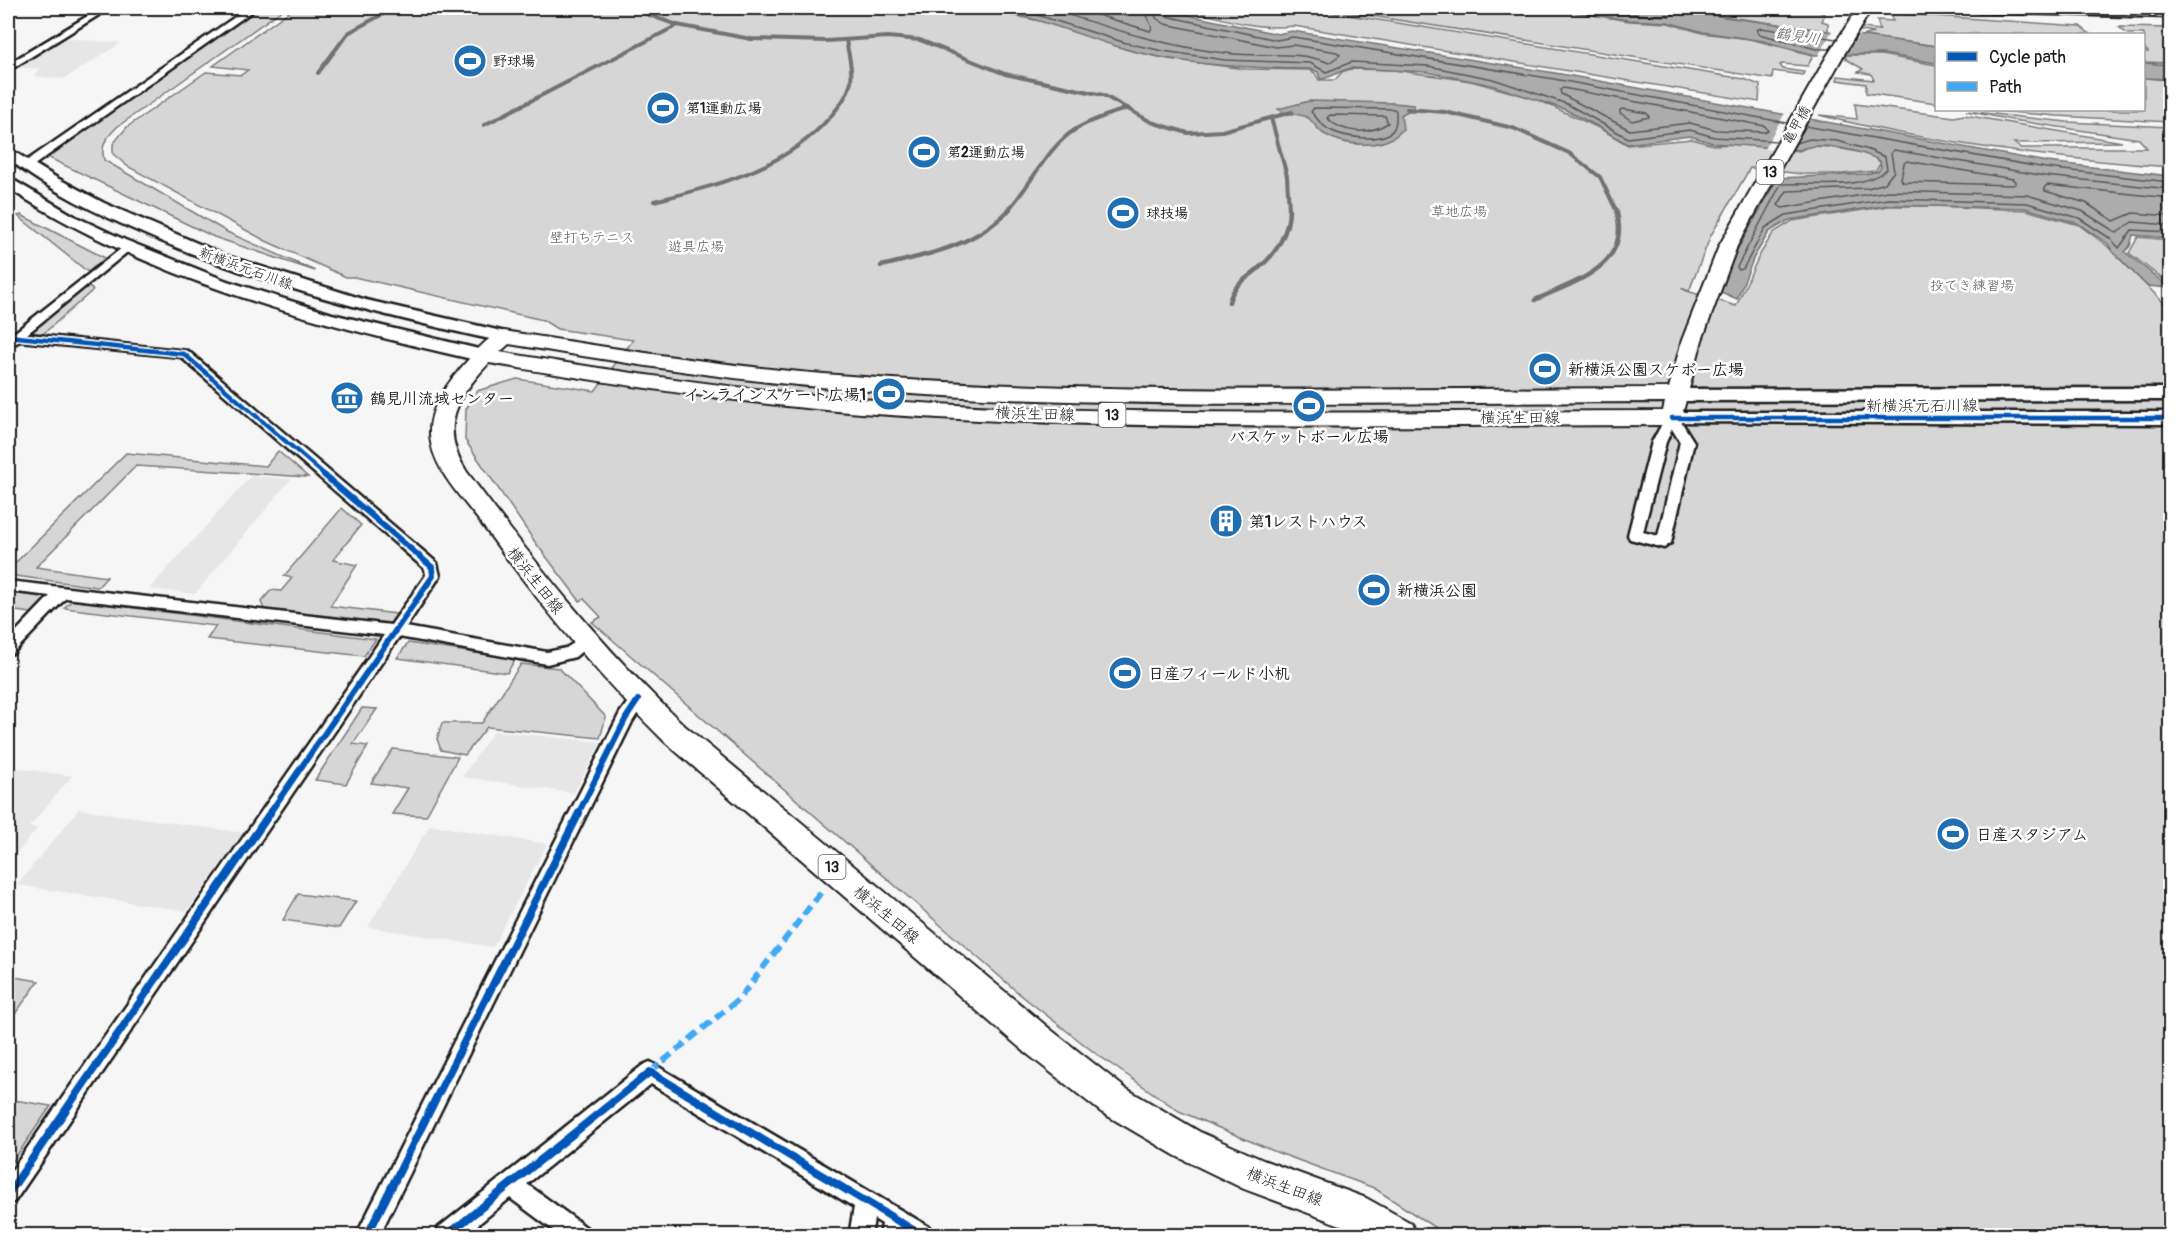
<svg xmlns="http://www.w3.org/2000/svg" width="2178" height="1243" viewBox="0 0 2178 1243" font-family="Pangolin,'Klee One',sans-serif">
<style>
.built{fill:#e6e6e6}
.green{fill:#d6d6d6;stroke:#797979;stroke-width:1.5}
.water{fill:#acacac;stroke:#727272;stroke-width:1.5}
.pier{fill:#f6f6f6}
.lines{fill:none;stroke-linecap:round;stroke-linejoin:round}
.shore{stroke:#565656;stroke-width:1.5}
.stream-far1{stroke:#727272;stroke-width:4}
.stream{stroke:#727272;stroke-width:4.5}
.street-casing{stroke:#1c1c1c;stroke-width:5}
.secondary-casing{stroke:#1c1c1c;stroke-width:5}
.primary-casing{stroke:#1c1c1c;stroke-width:4}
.street{fill:#fff;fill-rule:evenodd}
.secondary{fill:#fff;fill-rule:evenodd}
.primary{fill:#fff;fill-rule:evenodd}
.quiet{stroke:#3fa9f5;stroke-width:6;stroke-dasharray:11 6;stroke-linecap:butt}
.cycleway-far2-casing{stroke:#fff;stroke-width:8}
.cycleway-far1-casing{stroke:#fff;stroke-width:10}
.cycleway-casing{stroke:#fff;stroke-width:11}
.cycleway-far2{stroke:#0057b8;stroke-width:4.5}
.cycleway-far1{stroke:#0057b8;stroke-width:6}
.cycleway{stroke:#0057b8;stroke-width:8}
.labels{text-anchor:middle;stroke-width:5;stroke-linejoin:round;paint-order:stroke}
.far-poi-label{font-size:14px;font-weight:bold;fill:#1c1c1c;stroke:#fff;text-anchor:start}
.far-street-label{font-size:14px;fill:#1c1c1c;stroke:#fff}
.far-park-label{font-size:14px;fill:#5d5d5d;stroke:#fff}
.far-water-label{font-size:15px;font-style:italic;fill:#5d5d5d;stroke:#fff}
.shield{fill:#fff;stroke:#606060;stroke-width:1.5}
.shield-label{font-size:15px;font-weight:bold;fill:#1c1c1c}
.poi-label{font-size:16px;font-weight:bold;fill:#1c1c1c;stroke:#fff;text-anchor:start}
.street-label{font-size:16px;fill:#1c1c1c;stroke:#fff}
</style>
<rect width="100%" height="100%" fill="#f6f6f6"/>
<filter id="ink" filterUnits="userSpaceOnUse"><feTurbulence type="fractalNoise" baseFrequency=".0167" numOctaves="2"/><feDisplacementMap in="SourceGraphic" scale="12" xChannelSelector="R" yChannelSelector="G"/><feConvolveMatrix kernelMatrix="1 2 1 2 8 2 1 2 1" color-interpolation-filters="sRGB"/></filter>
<g filter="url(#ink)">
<g class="built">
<polygon points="63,38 121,43 64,79 34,76 41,69 17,67"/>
<polygon points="251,476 291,479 195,594 149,589"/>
<polygon points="494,731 601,742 574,793 462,777"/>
<polygon points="8,767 72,776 29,827 38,828 8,864"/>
<polygon points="79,809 243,833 187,911 17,885"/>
<polygon points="430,825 547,844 493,947 368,927"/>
</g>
<g class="green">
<path d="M260 8H285L117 127C107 137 100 145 104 160L227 232 315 271 214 237 47 157Z"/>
<polygon points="294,8 975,8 1045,22 1128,50 1168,59 1246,69 1309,70 1315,73 1319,80 1335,80 1342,72 1350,69 1394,70 1471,81 1536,99 1599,128 1628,145 1692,139 1713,145 1739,144 1799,151 1809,146 1831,147 1870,154 1881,163 1875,171 1842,174 1801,174 1750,168 1711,235 1689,291 1681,288 1687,291 1736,306 1759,256 1773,233 1792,221 1889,206 1931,206 2026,210 2079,225 2106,245 2170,309 2170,1235 1446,1235 1374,1188 1276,1152 1179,1111 1095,1053 1022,996 592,622 601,617 584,599 580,601 535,542 465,440 466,409 477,391 517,379 595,391 633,340 557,329 543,320 354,277 346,277 266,241 127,166 113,154 113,144 127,127 206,72 241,75 248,70 213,66"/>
<path d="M1182 8H1260L1288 12 1311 9 1744 79 1760 85 1759 102 1294 26C1257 31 1218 17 1182 8Z"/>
<polygon points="1321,8 1549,8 1629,21 1668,23 1702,33 1750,39 1813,55 1808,66 1782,64 1780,65 1783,69 1804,72 1803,75 1773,71 1772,79"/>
<polygon points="1667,8 1818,8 1819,12 1825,14 1822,21 1828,23 1828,31"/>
<polygon points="1889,13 2080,26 2090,34 1936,34 1936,46 1862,36 1874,33 1855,30 1856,27 1880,30 1877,20 1893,21"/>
<polygon points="2119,27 2170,28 2170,63 2144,62 2144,52 2148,52 2144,48 2144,34 2127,34"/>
<polygon points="1846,55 1881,55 1936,65 1936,103 1866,93 1866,84 1837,80 1838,76 1874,80 1871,74 1858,72 1863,69 1846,59"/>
<polygon points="2144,78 2170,80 2170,122 2057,116 1986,110 2144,110"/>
<path d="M1855 104 1954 117 1964 115 2122 142 2014 143 2020 148H2147L2139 139 2012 120 1966 111 2067 122 2170 127V167C2053 158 1933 144 1819 115L1857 119Z"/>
<polygon points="21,215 105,258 88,272 18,216"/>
<polygon points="2138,237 2170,240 2170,285 2129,253"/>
<polygon points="88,286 93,290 43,334 31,332"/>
<polygon points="278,451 308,477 136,466 36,567 107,577 98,587 8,575 8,570 126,453 266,466"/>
<polygon points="342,508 361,525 333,560 357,565 330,606 396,614 395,622 383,624 264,609 261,602 271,590 281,591 292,578 284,576"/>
<polygon points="8,593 49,597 31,613 8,610"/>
<polygon points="72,600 376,639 364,656 207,639 216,626 64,608"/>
<polygon points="408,643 515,659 507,673 397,658"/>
<polygon points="521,664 559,668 606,717 600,738 487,727 465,755 441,750 437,739 442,723 482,723"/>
<polygon points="362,708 377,709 353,744 368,746 346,784 315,780"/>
<polygon points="393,749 458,757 426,816 392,814 408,788 371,783"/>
<polygon points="298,894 356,901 339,928 283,920"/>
<polygon points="8,976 39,981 12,1018 8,1018"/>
<polygon points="8,1099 51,1106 8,1168"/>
</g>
<g class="water">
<path d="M982 8H1154L1278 34 1292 31 1555 73 2047 162 2170 176V238L2133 235 2130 246 2125 252 2170 288 2147 286 2113 252 2108 244 2077 223 2025 208 1889 205 1789 220 1769 232 1754 257 1737 299 1721 292 1736 252 1778 178 1866 174 1878 171 1881 167 1880 161C1863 151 1818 140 1800 150L1713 143 1690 136 1627 144 1597 126 1564 109 1491 85 1427 72 1352 68C1338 70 1334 78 1320 79L1318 72 1310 69C1252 68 1196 66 1141 53 1087 40 1037 15 982 8Z"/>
<polygon points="1553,8 1659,8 1936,46 1936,63 1883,54 1815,55 1763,41 1703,32 1667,22 1628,20"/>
<polygon points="2144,63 2170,65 2170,79 2144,78"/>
<path d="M1309 101 1394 103 1414 105V112H1406L1401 115 1403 129C1386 150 1346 147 1324 134 1317 130 1314 122 1308 118 1298 112 1289 117 1278 109Z"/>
</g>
<g class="pier">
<polygon points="1833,29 1861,33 1843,57 1817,58"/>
<polygon points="1785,113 1810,118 1791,152 1764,149"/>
</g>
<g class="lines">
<g class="shore">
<polyline points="1015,8 1126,43 1163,51 1225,60 1310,63 1326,72 1352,62 1428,66 1493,79 1567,104 1628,138 1690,130 1714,137 1777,141"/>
<path d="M1047 8C1109 28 1169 48 1234 54 1266 57 1298 50 1329 63L1340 55 1337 52 1293 45 1276 47 1165 24 1156 18 1153 8"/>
<polyline points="1075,8 1150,31 1152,28 1144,8"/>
<polyline points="1161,8 1162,13 1166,16 1277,40 1293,37 1554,79 1787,123"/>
<polyline points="1587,8 1629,14 1670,16 1673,14 1672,8"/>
<polyline points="1830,49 1816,49 1759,34 1757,30 1761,28 1836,39"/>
<polygon points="1563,88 1765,126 1768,130 1765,132 1716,130 1690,123 1630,130 1561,94 1560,90"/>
<path d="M1314 108 1394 109 1396 111C1396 117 1397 125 1393 130 1382 144 1342 137 1328 129 1321 125 1317 118 1311 112Z"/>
<polygon points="1623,109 1647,113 1649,117 1632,121 1620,113 1620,110"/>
<path d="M1330 115 1385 116 1388 123C1369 135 1343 134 1327 118Z"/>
<polyline points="1805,126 2046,168 2170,182"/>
<path d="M1796 143 1810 139 1837 141 1869 150 1885 157 1887 169C1860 192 1814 182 1781 184L1737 267 1739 270 1743 269 1765 228 1786 215 1888 199 2027 203 2079 218 2111 239 2119 248 2132 230 2170 232"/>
<polygon points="1907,161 2013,179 2016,183 2013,185 1903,182 1901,179 1904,163"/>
<polyline points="2170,189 2045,176 1894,150 1891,153 1894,171 1885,183 1868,188 1787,191 1778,205 1782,208 1888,191 2027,195 2082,211 2117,233 2132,222 2170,225"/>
<polyline points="2170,198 2047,185 2044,188 2045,191 2086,203 2114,221 2133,213 2170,216"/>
</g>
<g class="stream-far1">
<polyline points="630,8 677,25 751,39 826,41 888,37 920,40 1005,74 1103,95 1151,122 1188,133 1222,131 1292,112"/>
<polyline points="318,73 348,33 394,8"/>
<polyline points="1407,109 1445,112 1513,128 1569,153 1600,177 1616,210"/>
<polyline points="1271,118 1287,176 1289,210"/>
<polyline points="484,125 678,25"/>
<path d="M654 201C717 186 786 168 830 117 839 107 849 94 851 81 853 68 848 53 846 40"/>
<path d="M1008 210C1031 185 1047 147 1076 129 1092 119 1111 114 1128 108"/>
</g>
<g class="stream">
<path d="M881 266C928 255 975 246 1010 209"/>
<path d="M1535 300C1576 281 1633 266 1616 209"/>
<path d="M1229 302C1234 283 1246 280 1260 267 1277 253 1289 231 1289 209"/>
</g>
<g class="street-casing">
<g id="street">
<polygon points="101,8 110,8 8,71 8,64"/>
<polygon points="248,8 257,8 30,168 22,168 22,164"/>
<polygon points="127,244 132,247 131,249 27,334 188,351 437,563 440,576 406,627 547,652 566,648 585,636 590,638 593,642 575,657 547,664 399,637 15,1201 8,1205 8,1176 384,635 66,598 13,653 8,655 8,640 50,596 8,591 8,581 391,625 426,575 425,569 181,357 20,341 12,345 8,344 8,333 14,333"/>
<path d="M1672 414 1677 415 1694 442 1671 543 1664 548 1630 539 1628 535 1652 442 1667 415ZM1672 429 1680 442 1658 536 1643 532 1666 442Z"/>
<polygon points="638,694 644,696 646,700 632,722 379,1236 356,1236 620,713 632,696"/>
<polygon points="650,1062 931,1228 934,1236 880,1236 882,1224 874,1219 871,1236 849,1236 854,1207 651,1084 527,1184 587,1228 590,1236 561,1236 510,1198 464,1236 435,1236 438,1228 643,1065"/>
</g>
</g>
<g class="secondary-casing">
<g id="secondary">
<polygon points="1972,8 2170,9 2170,17 1978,12"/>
<path d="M8 148 57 178 104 203 227 256 366 300 510 333 513 337 510 341 504 342C382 316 261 285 147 235 98 214 50 191 8 159Z"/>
<path d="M8 177 76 217 125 240 227 281 332 314 491 352 494 356 491 360 485 362C320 325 151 281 8 188Z"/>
<polygon points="2170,388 2170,400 1678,401 1671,399 1669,395 1671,391 1678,389"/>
<polygon points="1672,412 2170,412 2170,424 1665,422 1662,418 1665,414"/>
</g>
</g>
<g class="primary-casing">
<path id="primary" d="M1858 8H1872L1843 56 1737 246 1702 340 1680 423 1672 425C1402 425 1131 433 861 413 736 403 613 384 489 363 457 397 438 428 467 472 534 562 603 649 685 726L1050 1029 1125 1088 1200 1132 1263 1160 1366 1198 1411 1223 1416 1236H1361L1343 1226 1244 1189 1176 1156 1101 1112 1026 1053 665 742C597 675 537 601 481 523 462 498 431 467 430 434 429 409 445 387 460 369 471 357 488 335 504 331 610 348 717 365 824 374 1105 397 1388 388 1669 388L1682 340 1719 246 1827 56ZM509 344C612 361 716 378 820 387 1099 412 1386 402 1665 402L1663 411C1396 411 1127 419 860 399 739 390 620 372 500 352Z"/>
</g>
<use href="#street" class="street"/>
<use href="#secondary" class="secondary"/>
<use href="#primary" class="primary"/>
<polyline class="quiet" points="650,1072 739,999 822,891"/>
<g class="cycleway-far2-casing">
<g id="cycleway-far2">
<polyline points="8,336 184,354 326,476"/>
<polyline points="1672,418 2170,418"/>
</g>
</g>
<g class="cycleway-far1-casing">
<g id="cycleway-far1">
<polyline points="269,814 433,576 432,567 324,475"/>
<polyline points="578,814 626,718 638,700"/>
</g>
</g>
<g class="cycleway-casing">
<g id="cycleway">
<polyline points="8,1194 270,813"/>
<polyline points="367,1236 579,813"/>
<polyline points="446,1236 650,1072 923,1236"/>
</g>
</g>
<use href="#cycleway-far2" class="cycleway-far2"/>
<use href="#cycleway-far1" class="cycleway-far1"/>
<use href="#cycleway" class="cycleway"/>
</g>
</g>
<defs>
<g id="stadium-disc" transform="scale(1.725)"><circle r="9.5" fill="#1f6fb2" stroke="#fff"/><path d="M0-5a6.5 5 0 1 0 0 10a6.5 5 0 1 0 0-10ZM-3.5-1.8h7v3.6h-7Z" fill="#fff"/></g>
<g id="museum-disc" transform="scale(1.725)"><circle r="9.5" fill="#1f6fb2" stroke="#fff"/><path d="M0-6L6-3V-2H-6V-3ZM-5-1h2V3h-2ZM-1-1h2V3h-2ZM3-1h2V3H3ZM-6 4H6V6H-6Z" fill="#fff"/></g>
<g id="building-disc" transform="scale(1.725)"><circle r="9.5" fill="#1f6fb2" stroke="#fff"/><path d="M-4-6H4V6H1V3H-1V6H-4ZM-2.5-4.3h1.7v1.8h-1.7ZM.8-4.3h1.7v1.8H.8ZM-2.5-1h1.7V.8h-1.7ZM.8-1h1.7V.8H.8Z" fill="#fff"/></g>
</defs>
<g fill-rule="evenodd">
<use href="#stadium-disc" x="470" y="61"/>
<use href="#stadium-disc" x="663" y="108"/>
<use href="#stadium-disc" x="924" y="152"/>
<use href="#stadium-disc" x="1123" y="213"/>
<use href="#stadium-disc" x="1545" y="369"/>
<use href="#stadium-disc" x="889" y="394"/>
<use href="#museum-disc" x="347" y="398"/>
<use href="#stadium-disc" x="1309" y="406"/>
<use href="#building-disc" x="1226" y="521"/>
<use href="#stadium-disc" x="1374" y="590"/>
<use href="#stadium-disc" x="1125" y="673"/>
<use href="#stadium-disc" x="1953" y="834"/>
</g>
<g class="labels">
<g class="far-poi-label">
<text x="493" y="66">野球場</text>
<text x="686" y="113">第1運動広場</text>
<text x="947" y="157">第2運動広場</text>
<text x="1146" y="218">球技場</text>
</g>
<g class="far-street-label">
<text transform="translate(1796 125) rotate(-61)" y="5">亀甲橋</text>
<text transform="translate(246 268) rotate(20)" y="5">新横浜元石川線</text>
</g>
<g class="far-park-label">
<text x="1459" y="216">草地広場</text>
<text x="592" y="242">壁打ちテニス</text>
<text x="696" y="251">遊具広場</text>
<text x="1972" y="290">投てき練習場</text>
</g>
<g class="far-water-label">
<text transform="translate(1798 36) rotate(9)" y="5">鶴見川</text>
</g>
<g class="shield">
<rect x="1756.5" y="160" width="27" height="24" rx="4.5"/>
<rect x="1098.5" y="403" width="27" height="24" rx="4.5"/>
<rect x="818.5" y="855" width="27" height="24" rx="4.5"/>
</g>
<g class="shield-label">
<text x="1770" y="177">13</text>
<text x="1112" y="420">13</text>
<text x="832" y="872">13</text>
</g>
<g class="poi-label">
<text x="1568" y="375">新横浜公園スケボー広場</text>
<text x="866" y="400" text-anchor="end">インラインスケート広場1</text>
<text x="370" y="404">鶴見川流域センター</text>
<text x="1309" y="442" text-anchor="middle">バスケットボール広場</text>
<text x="1249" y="527">第1レストハウス</text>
<text x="1397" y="596">新横浜公園</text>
<text x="1148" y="679">日産フィールド小机</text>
<text x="1976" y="840">日産スタジアム</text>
</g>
<g class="street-label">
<text x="1922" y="411">新横浜元石川線</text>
<text transform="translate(1035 413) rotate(2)" y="6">横浜生田線</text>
<text x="1520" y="423">横浜生田線</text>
<text transform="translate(536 580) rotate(52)" y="6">横浜生田線</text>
<text transform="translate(887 914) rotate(40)" y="6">横浜生田線</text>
<text transform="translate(1285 1186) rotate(21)" y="6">横浜生田線</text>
</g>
</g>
<rect width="2178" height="1243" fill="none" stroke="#fff" stroke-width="30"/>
<rect x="15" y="15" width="2148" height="1213" fill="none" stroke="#1c1c1c" stroke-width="2" filter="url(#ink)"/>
<rect x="1935" y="33" width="210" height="78" fill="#ffffff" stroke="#a4a4a4" stroke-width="1.5"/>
<rect x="1947" y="52" width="30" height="9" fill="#0057b8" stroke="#a4a4a4" stroke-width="1.5"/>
<text x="1989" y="63" font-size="18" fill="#1c1c1c">Cycle path</text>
<rect x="1947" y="82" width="30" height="9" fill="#3fa9f5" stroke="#a4a4a4" stroke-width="1.5"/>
<text x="1989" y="93" font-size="18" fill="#1c1c1c">Path</text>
</svg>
